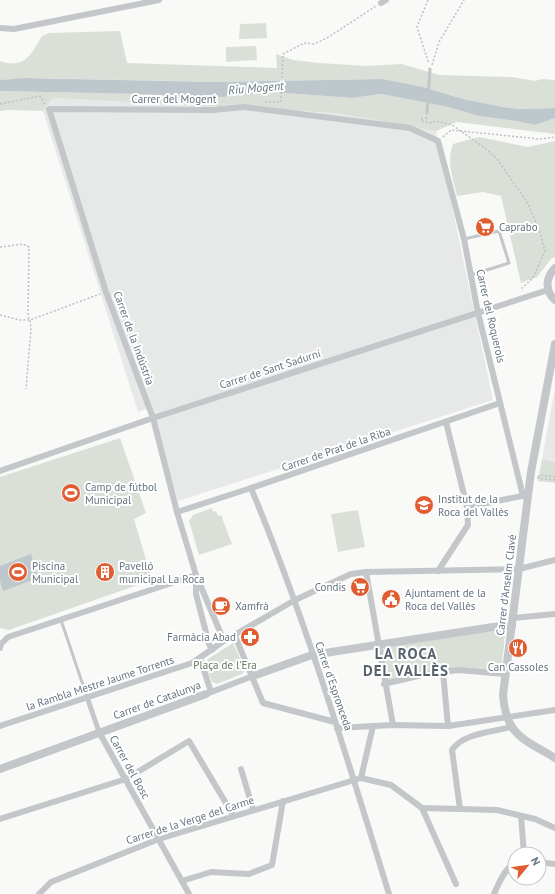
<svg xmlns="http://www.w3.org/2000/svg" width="555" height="894" viewBox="0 0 555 894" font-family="'PT Sans',sans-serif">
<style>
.built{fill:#e7e8e8}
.green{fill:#dae0d8}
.water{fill:#bdc7cc}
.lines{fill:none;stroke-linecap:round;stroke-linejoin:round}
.path{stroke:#bdc0c2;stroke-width:1.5;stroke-dasharray:2 2;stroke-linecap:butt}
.service{stroke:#c3c7ca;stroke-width:3}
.pedestrian{stroke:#c3c7ca;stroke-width:5}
.minor{stroke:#c3c7ca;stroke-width:6}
.tertiary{stroke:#c3c7ca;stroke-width:8}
.labels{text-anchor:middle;stroke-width:4;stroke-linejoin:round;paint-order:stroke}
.street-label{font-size:11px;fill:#657481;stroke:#fff}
.poi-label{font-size:11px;fill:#657481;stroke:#fff;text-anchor:start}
.park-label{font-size:11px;fill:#667963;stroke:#fff}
.water-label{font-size:12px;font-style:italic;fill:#657982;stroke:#fff}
.district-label{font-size:15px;font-weight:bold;letter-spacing:1px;fill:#56626c;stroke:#fff}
</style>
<rect width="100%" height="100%" fill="#f9f9f7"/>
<g class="built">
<polygon points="53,98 335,113 436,131 493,400 178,501 149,408 138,412 43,111"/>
<polygon points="555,388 555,462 542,459"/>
</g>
<g class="green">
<polygon points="266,23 267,38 239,39 240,24"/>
<path d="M120 31 127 63 277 68 276 54 293 60 319 63 367 66 402 64 439 75 512 77 535 81 542 79 555 80V108L520 109 503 107 463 99 423 87 383 79 215 82 38 78 0 80V61C25 70 32 53 42 36L49 33Z"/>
<polygon points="256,46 257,60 226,62 226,47"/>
<polygon points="0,91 140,94 212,98 273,92 352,98 381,94 448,107 479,116 516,121 535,125 555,118 555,134 457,122 436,131 335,113 53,98 43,111 7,110 0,111"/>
<path d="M479 137 528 147 555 141V257L551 259 537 277 521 283 501 196 483 192 457 196C453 177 446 162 453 144Z"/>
<polygon points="120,438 146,513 134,519 152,580 9,630 0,628 0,477"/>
<polygon points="542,459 555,462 555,483 538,481"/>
<polygon points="212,508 213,512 216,511 218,516 221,515 232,544 199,555 189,521 193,515"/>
<polygon points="358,510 365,547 338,552 331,514"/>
<polygon points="498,629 505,634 501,674 458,670 385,681 380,645"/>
<polygon points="233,643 245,670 242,674 217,684 212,682 206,666 208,659"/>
</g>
<g class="water">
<polygon points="25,78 215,82 383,79 423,87 463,99 503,107 520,109 555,108 555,118 535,125 516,121 479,116 448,107 381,94 352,98 273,92 212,98 140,94 0,91 0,80"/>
<polygon points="31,554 38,578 3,591 0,581 0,566"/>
</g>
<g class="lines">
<g class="path">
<polyline points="428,0 417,27 429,64"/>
<polyline points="432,65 439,42 464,0"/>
<polyline points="265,102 281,102 283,54 304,43 314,44 327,38 376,6"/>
<polyline points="0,104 40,96 45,104"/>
<polyline points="427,118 421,119 422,121 432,123 436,121 452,125 485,148 497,159 527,202 539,229 545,251 533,278 522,288 523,291"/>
<polyline points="443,137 451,130 539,139 555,137"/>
<polyline points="0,247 23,244 29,247 28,317 30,320 31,329 26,389"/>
<polyline points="0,315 19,320 30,320 100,294"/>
<polyline points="538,477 540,475 555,477"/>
<polyline points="537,478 555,480"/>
</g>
<g class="service">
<polyline points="427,113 430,69"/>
<polyline points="464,239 499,231 509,263 471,275"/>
<polyline points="61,620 87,697"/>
</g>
<polyline class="pedestrian" points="87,697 99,732"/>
<g class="minor">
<polyline points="381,3 386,0"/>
<polyline points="0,28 14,29 159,0"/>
<polyline points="0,471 153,418 548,290"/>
<path d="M251 488C306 620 347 758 389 894"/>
<polyline points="467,507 527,495"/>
<polyline points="177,512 251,488 500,403"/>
<polyline points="438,571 468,525 467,507 446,422"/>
<polyline points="366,572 393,725"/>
<polyline points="196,578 196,594 209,644 212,650"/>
<polyline points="513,618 555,614"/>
<polyline points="235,636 263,703 335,722"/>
<polyline points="224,641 196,575 177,512 153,418 106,292 49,109 213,110 244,107 410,128 438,141 464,239 478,313 523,496"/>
<polyline points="0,648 1,644 8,637 196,575"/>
<polyline points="200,658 211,692"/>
<polyline points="443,672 448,726"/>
<polyline points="384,684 426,674 458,670 505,674"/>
<polyline points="206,694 253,676"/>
<polyline points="0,726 192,663 224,641 295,600 351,574 366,572 519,569 555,560"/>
<polyline points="337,728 393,725 448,726 555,710"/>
<polyline points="99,732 189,894"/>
<polyline points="241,769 253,809"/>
<polyline points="361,778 373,726"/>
<polyline points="422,808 456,884"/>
<path d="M460 809 452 750C463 733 493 732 511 727"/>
<polyline points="521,816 524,854"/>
<polyline points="0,819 126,779 189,741 233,815"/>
<polyline points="539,862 555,864"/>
<polyline points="182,881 211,872 249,874 272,865 283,801"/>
<polyline points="39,894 51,882 159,839 361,778 391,785 422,808 497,810 535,819 555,828"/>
<path d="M494 894C498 885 505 867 515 864"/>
</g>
<g class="tertiary">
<path d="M555 268C545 278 545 291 555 300"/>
<path d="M555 344 531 472 503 695C506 736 524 739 555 758"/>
<polyline points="253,676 312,655 493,627 512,626"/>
<polyline points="0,769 206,694"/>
</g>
</g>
<defs>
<g id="supermarket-disc" transform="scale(1)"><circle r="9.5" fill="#df5d31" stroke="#fff"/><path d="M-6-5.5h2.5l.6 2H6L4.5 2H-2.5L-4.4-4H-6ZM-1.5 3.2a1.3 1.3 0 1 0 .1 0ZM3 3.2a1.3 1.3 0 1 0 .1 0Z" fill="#fff"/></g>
<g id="stadium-disc" transform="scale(1)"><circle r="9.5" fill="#df5d31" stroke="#fff"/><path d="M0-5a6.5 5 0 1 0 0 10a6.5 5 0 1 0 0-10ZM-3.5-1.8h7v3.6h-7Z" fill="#fff"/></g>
<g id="school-disc" transform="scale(1)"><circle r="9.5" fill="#df5d31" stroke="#fff"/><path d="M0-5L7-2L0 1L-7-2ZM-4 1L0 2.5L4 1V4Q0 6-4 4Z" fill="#fff"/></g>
<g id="building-disc" transform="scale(1)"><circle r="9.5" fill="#df5d31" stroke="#fff"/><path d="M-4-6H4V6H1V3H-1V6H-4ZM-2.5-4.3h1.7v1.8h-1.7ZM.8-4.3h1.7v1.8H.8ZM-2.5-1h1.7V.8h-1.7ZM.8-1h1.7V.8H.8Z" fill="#fff"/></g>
<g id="civic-disc" transform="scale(1)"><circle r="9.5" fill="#df5d31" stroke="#fff"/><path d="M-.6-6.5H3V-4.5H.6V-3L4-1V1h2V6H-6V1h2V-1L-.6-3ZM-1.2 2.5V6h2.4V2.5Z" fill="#fff"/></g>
<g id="cafe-disc" transform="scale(1)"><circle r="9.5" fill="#df5d31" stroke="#fff"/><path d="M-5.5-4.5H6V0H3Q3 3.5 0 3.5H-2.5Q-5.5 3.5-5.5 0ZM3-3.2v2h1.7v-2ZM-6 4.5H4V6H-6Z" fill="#fff"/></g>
<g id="pharmacy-disc" transform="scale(1)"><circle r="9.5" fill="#df5d31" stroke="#fff"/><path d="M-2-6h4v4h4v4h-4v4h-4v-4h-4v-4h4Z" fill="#fff"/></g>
<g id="restaurant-disc" transform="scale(1)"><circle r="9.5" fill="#df5d31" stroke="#fff"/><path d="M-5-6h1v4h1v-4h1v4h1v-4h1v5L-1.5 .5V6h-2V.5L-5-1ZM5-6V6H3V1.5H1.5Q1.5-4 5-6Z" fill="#fff"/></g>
</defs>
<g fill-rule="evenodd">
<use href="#supermarket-disc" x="485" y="227"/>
<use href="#stadium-disc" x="71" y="493"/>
<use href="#school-disc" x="424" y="505"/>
<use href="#stadium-disc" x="18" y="572"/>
<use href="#building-disc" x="105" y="572"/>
<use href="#supermarket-disc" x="360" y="587"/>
<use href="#civic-disc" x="391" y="599"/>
<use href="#cafe-disc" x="221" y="606"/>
<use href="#pharmacy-disc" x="250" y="637"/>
<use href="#restaurant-disc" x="518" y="648"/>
</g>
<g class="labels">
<g class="street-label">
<text x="174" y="103">Carrer del Mogent</text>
<text transform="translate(491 316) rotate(77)" y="4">Carrer del Roquerols</text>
<text transform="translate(134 338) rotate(70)" y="4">Carrer de la Indústria</text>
<text transform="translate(270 369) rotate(-18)" y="4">Carrer de Sant Sadurní</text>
<text transform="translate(336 449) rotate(-19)" y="4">Carrer de Prat de la Riba</text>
<text transform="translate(506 585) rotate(-83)" y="4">Carrer d'Anselm Clavé</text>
<text transform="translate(100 683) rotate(-18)" y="4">la Rambla Mestre Jaume Torrents</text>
<text transform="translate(334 686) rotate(71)" y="4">Carrer d'Espronceda</text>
<text transform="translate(157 700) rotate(-20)" y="4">Carrer de Catalunya</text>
<text transform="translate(130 767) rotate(61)" y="4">Carrer del Bosc</text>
<text transform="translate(190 820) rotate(-18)" y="4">Carrer de la Verge del Carme</text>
</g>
<g class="poi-label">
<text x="499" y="231">Caprabo</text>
<text x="85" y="491">Camp de fútbol<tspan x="85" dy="13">Municipal</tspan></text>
<text x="438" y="503">Institut de la<tspan x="438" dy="13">Roca del Vallès</tspan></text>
<text x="32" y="570">Piscina<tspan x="32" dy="13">Municipal</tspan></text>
<text x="119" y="570">Pavelló<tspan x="119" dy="13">municipal La Roca</tspan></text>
<text x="346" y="591" text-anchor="end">Condis</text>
<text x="405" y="597">Ajuntament de la<tspan x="405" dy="13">Roca del Vallès</tspan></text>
<text x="235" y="610">Xamfrà</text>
<text x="236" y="641" text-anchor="end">Farmàcia Abad</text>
<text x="518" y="671" text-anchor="middle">Can Cassoles</text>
</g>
<g class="park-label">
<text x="225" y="669">Plaça de l'Era</text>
</g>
<g class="water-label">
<text transform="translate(256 88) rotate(-5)" y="4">Riu Mogent</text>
</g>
<g class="district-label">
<text x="406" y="659">LA ROCA<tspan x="406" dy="17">DEL VALLÈS</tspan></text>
</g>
</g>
<g transform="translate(527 866) rotate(61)"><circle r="19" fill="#ffffff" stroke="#c1c7cd"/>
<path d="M0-3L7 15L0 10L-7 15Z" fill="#df5d31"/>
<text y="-6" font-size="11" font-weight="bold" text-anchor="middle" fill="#657481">N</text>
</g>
</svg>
